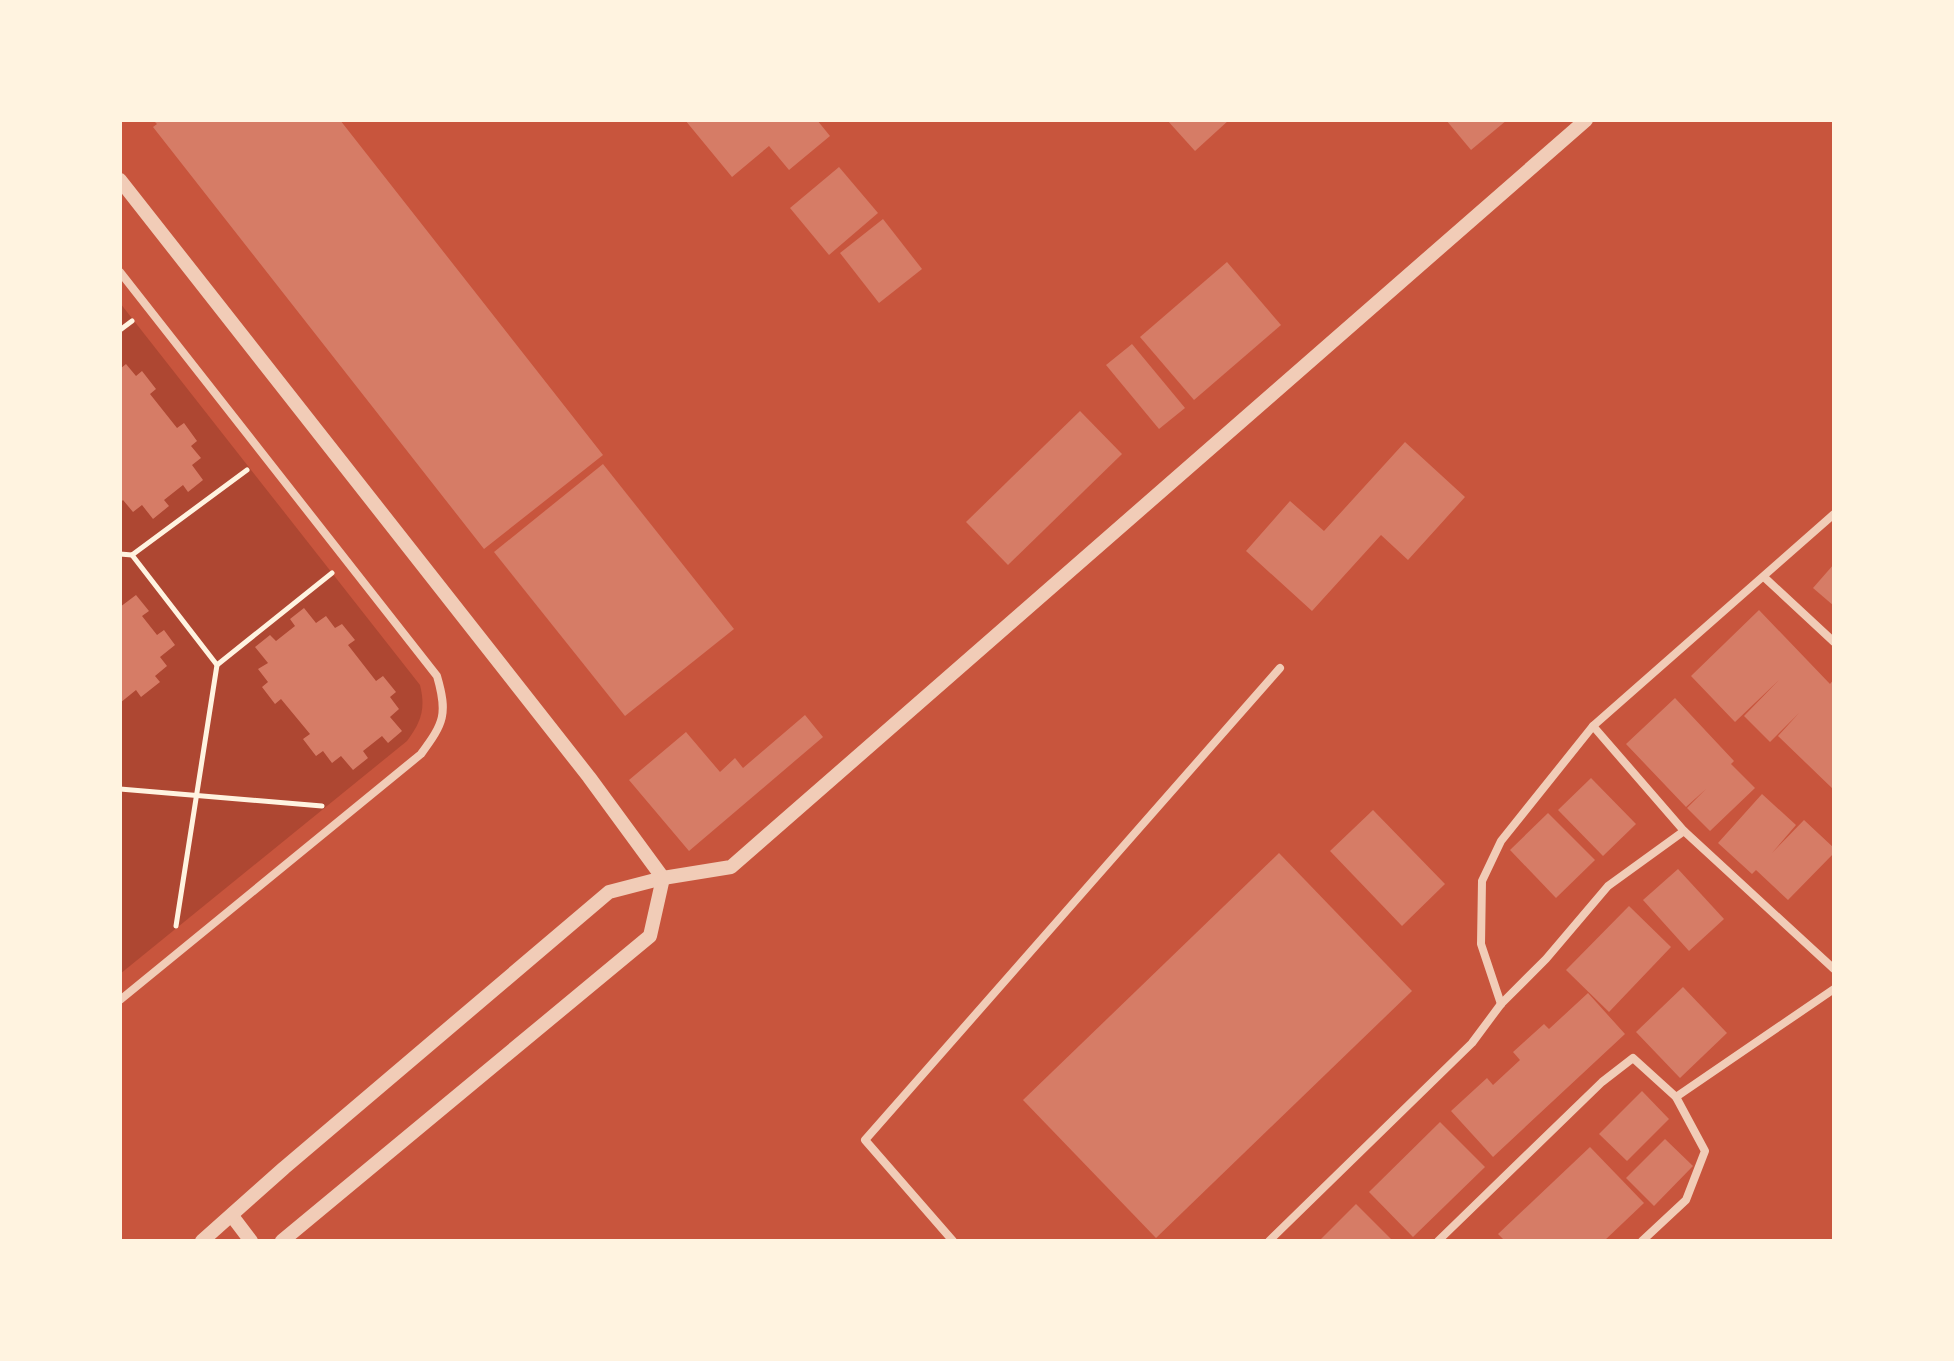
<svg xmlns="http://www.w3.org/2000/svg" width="1954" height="1361" viewBox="0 0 1954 1361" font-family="'Fira Sans',sans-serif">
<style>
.green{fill:#ae4732}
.building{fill:#d67c66}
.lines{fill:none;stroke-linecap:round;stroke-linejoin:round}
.path{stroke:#fff3e0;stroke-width:5}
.minor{stroke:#f1ccb7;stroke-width:8}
.tertiary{stroke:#f1ccb7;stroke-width:14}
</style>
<rect width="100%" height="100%" fill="#c8553d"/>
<path class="green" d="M120 303 420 685C426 709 421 722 407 741L120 974Z"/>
<g class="building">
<polygon points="153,120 340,120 603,455 484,549 153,127 157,124"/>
<polygon points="685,120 817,120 830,136 789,170 769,146 732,177"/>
<polygon points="1167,120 1229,120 1195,151"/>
<polygon points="1446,120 1507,120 1471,150"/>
<polygon points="839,167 878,213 829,255 790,208"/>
<polygon points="883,219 922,269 879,303 840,253"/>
<polygon points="1227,262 1281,325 1194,400 1140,337"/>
<polygon points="1132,344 1185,408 1159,429 1106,365"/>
<polygon points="126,364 136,376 142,371 156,389 150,394 177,428 184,423 197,441 191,446 201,458 192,465 203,480 188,492 183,485 164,500 169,506 153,519 142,505 133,512 123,500 120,503 120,369"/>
<polygon points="1080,411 1122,454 1008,565 966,522"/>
<polygon points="1405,442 1465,497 1408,560 1381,535 1312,611 1246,551 1290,501 1324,531"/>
<polygon points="603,464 734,629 625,716 494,552"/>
<polygon points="1834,564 1834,606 1813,588"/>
<polygon points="136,595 149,611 142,616 157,635 164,630 175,645 160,657 167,666 155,676 160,682 141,697 136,690 120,703 120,607"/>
<polygon points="304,608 316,623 326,616 335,628 342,624 355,640 348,645 376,681 383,676 396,692 390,697 399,709 390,717 402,731 388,743 382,736 363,751 368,758 353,770 341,756 332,763 323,751 316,756 303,739 310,734 281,699 275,704 262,687 268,682 258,669 268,663 255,647 270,635 276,641 295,626 290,619"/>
<polygon points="1759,610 1830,684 1834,679 1834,790 1778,736 1799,713 1770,742 1744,716 1779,680 1735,722 1691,676"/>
<polygon points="1675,698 1734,761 1731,764 1755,788 1710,831 1687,808 1706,789 1686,807 1626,744"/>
<polygon points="805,715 823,737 689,851 629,780 686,732 720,772 735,758 743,768"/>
<polygon points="1591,778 1636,824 1603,856 1558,810"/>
<polygon points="1762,794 1796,825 1772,853 1804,820 1834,848 1834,853 1788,900 1756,870 1752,874 1718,843"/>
<polygon points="1373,810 1445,884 1402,926 1330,851"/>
<polygon points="1548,813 1595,860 1556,898 1510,850"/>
<polygon points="1279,853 1412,991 1156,1238 1023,1100"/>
<polygon points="1678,869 1724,919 1689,951 1643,900"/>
<polygon points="1629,906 1671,947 1609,1012 1566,970"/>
<polygon points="1683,987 1727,1033 1680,1078 1636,1032"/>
<polygon points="1588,993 1625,1034 1493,1157 1451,1111 1487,1078 1493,1085 1520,1060 1513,1052 1544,1024 1549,1029"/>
<polygon points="1642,1091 1669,1119 1627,1161 1599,1134"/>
<polygon points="1440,1122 1485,1167 1413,1237 1369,1192"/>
<polygon points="1665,1139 1693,1166 1654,1206 1626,1178"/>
<polygon points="1590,1147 1644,1203 1604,1241 1505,1241 1498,1234"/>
<polygon points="1356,1204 1393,1241 1319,1241"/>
</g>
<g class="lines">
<g class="path">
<polyline points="120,330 132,321"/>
<polyline points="120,554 132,555 247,470"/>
<polyline points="132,555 217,665 176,926"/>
<polyline points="217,665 332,573"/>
<polyline points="120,789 322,806"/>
</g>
<g class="minor">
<path d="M120 272 437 676C448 714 444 723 421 754L120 1000"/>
<polyline points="1764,577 1834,642"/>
<polyline points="1593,726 1684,831 1834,969"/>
<polyline points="1501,1004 1481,944 1482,881 1501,841 1593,726 1834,514"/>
<polyline points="1676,1097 1834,989"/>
<polyline points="953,1241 865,1140 1280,668"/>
<polyline points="1269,1241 1472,1043 1501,1004 1546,959 1608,886 1684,831"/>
<polyline points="1438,1241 1602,1082 1633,1058 1676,1097 1705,1151 1686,1200 1642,1241"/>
</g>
<g class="tertiary">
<polyline points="120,180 589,777 663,878 650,936 282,1241"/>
<polyline points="232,1216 251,1241"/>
<polyline points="202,1241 284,1168 609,892 663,878 731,867 1586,120"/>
</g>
</g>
<rect width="1954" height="1361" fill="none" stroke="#fff3e0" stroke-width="244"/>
</svg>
